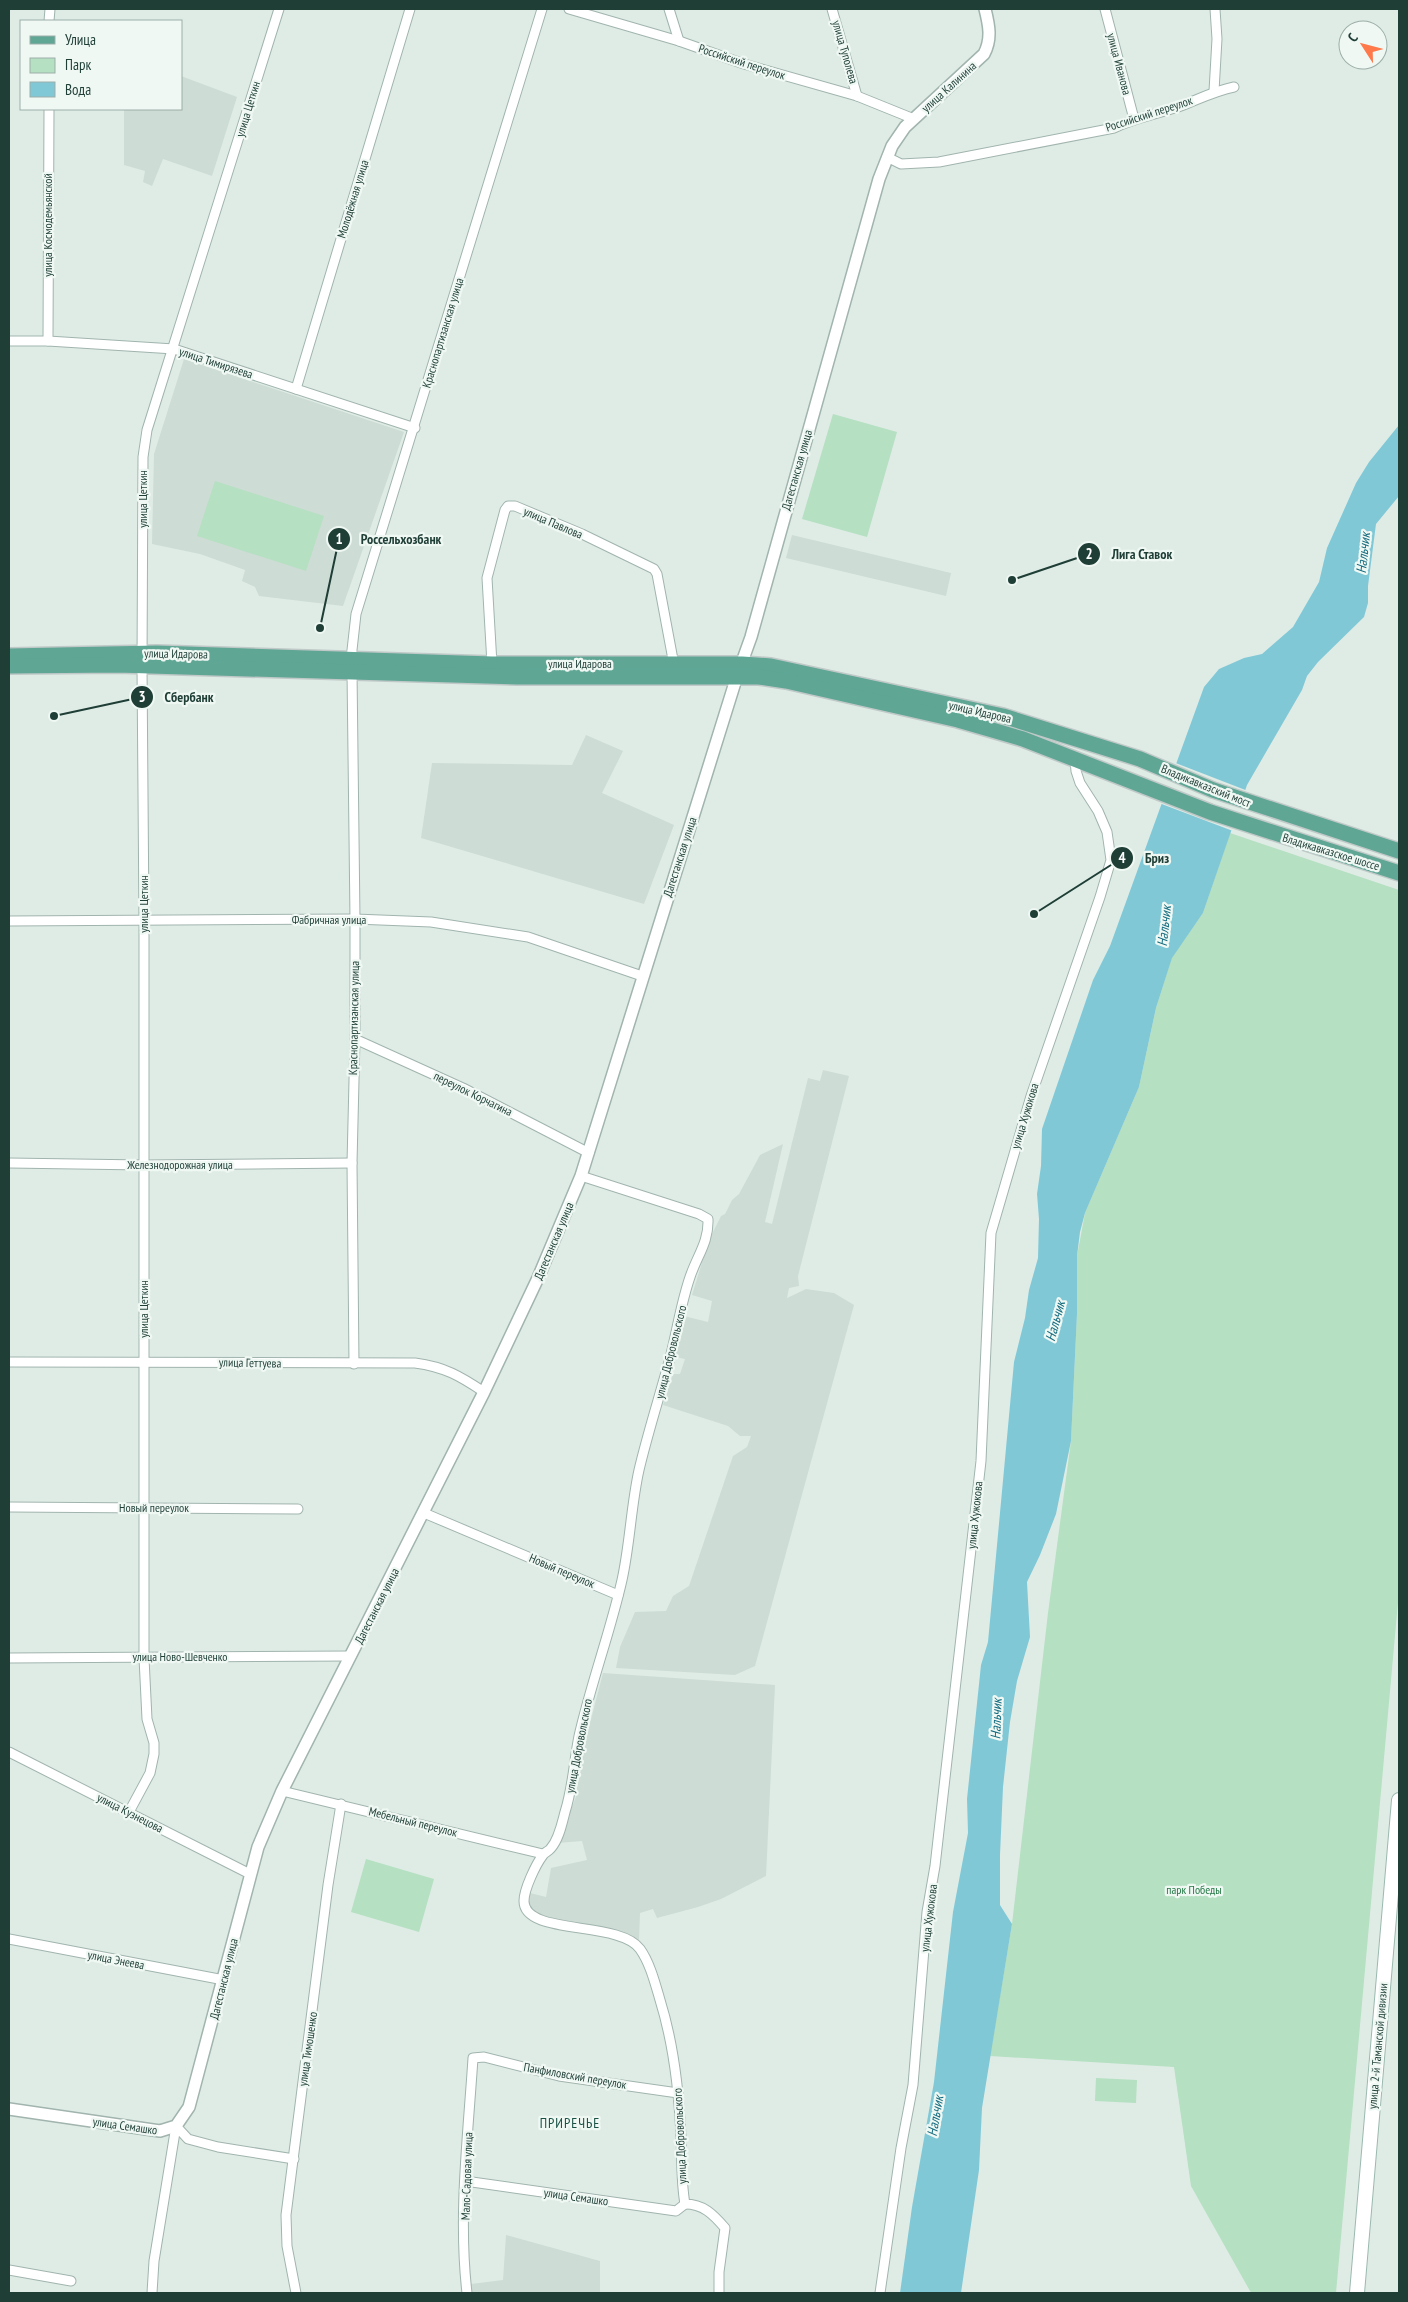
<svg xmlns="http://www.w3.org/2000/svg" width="1408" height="2302" viewBox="0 0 1408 2302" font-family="'PT Sans Narrow',sans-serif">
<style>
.built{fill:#cddcd5}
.green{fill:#b5e0c1}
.water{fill:#81c8d7}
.pier{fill:#dfece6}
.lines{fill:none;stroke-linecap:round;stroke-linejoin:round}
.minor-casing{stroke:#a1b4ae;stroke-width:11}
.tertiary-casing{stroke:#a1b4ae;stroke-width:14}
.secondary-casing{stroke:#9cb9af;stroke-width:16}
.primary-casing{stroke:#c0c9c7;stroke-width:18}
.minor{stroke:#fff;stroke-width:9}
.tertiary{stroke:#fff;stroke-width:11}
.secondary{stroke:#fff;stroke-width:14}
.primary{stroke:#5fa695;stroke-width:15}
.labels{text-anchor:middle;stroke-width:4.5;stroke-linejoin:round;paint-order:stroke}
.street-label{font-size:12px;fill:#1e3e36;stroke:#f0f8f4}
.park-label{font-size:12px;fill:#257846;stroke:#f0f8f4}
.water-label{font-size:14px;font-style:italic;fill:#136b7f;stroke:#f0f8f4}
.neighbourhood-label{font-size:14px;letter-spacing:1px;fill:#195144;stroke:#f0f8f4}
.leader{fill:none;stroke:#1e3e36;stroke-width:2}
.callout-dot{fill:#1e3e36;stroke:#f0f8f4;stroke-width:2}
.mark-label{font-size:15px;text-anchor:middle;font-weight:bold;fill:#fff}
.callout-label{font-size:14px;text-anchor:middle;font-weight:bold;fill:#1e3e36;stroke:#f0f8f4;stroke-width:4.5;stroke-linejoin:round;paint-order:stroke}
</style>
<rect width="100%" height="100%" fill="#dfece6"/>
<g class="built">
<polygon points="181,76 237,97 212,176 163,159 152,186 143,182 145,171 124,165 124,109 181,109"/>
<polygon points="184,359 404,432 343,606 259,596 255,587 242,581 245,570 200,554 152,544 154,454"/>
<polygon points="792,535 951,573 946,596 786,558"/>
<polygon points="586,735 623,751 602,793 674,825 644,904 421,838 432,763 572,765"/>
<polygon points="823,1070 849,1076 798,1276 799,1286 789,1288 787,1298 806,1289 834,1293 854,1305 755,1666 735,1675 616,1668 620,1647 635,1612 666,1611 673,1596 689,1586 733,1456 747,1447 751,1436 740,1436 728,1426 663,1405 673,1374 680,1374 685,1359 676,1357 684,1316 708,1322 712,1301 692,1295 709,1240 721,1216 725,1214 732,1200 739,1194 760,1155 783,1144 765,1222 772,1224 808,1078 820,1081"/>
<polygon points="603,1673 775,1685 766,1876 721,1899 698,1907 657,1918 653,1909 640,1913 639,1940 609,1930 544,1919 527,1911 530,1893 546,1897 551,1868 587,1860 582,1841 558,1843 577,1794 576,1777"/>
<polygon points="506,2235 600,2261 600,2293 472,2293 471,2284 503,2280"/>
</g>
<g class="green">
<polygon points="833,414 897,432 867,537 802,519"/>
<polygon points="215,481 324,516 306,571 197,536"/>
<polygon points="1230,833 1399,890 1399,1591 1336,2293 1252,2293 1250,2291 1191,2186 1174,2067 990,2056 1012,1924 1048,1613 1071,1441 1077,1314 1077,1256 1085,1213 1139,1087 1156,1008 1172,957 1203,913"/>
<polygon points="366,1859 434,1879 419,1932 351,1912"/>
<polygon points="1096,2078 1137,2080 1136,2103 1095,2101"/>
</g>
<polygon class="water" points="1399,425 1399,496 1376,524 1368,586 1368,603 1364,617 1318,662 1307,676 1302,690 1247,785 1203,913 1172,958 1156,1008 1139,1087 1085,1213 1080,1232 1077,1256 1077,1314 1071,1441 1056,1514 1040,1555 1027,1582 1030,1637 1017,1681 1010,1722 1003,1787 1000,1855 1000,1905 1012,1924 982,2108 979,2170 961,2293 900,2293 912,2207 934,2082 953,1912 968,1833 967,1799 981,1665 988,1642 1014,1362 1025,1318 1029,1290 1038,1258 1039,1219 1037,1194 1041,1166 1042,1129 1093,980 1110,946 1204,687 1219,669 1244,658 1262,654 1293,627 1319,582 1327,548 1356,483 1369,462"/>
<polygon class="pier" points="1173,762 1248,791 1233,831 1159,803"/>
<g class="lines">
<g class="minor-casing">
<g id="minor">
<polyline points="569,9 679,41 744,64 857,96 914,119"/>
<polyline points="669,9 679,41"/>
<polyline points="832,9 857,96"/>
<polyline points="1105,9 1134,119"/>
<polyline points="49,21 50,9"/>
<polyline points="1214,91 1217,39 1215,9"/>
<path d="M887 157 901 164 939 162 1114 128C1135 118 1157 114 1178 107 1197 100 1214 91 1234 87"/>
<polyline points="9,341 48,341 174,349 415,428"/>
<polyline points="48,341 49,109"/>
<polyline points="296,389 410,9"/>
<polyline points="351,659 356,614 542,9"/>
<polyline points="492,664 487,578 505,510 508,506 515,506 582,534 654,569 657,574 674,665"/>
<polyline points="352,671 355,919 355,1039 352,1163 354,1364"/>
<polyline points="9,921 355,919 431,922 528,937 642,976"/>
<polyline points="355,1039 463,1088 589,1153"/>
<polyline points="9,1163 144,1165 352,1163"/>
<path d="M581 1176 699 1214 708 1219C709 1242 697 1256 690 1277 681 1303 677 1331 670 1358 660 1395 648 1432 639 1470 631 1506 630 1544 622 1580 610 1633 591 1683 579 1736 574 1761 573 1787 565 1812 562 1823 559 1839 551 1848 550 1850 544 1853 543 1855 536 1864 524 1889 524 1901 524 1936 619 1920 640 1949 650 1963 655 1983 660 2000 674 2045 679 2090 681 2137 682 2159 681 2182 685 2204 703 2204 713 2214 725 2228L719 2272V2293"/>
<path d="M9 1362 415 1363C445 1367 460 1376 484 1392"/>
<polyline points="9,1507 298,1509"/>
<polyline points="424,1513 618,1595"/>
<polyline points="9,1658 351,1656"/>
<polyline points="9,1752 250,1874"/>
<polyline points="282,1791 543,1854"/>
<polyline points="129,1812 150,1773 154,1754 154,1743 147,1719 144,1658 144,922 142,666 143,457 147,430 279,9"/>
<polyline points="9,1939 224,1980"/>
<polyline points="176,2126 188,2139 218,2147 294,2159"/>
<polyline points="465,2181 676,2211 685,2204"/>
<polyline points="9,2270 71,2281"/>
<polyline points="152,2293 154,2261 176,2126"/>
<polyline points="296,2293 287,2246 286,2215 328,1885 341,1804"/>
<path d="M467 2293C458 2216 468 2136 473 2058L484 2057 559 2076 678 2093"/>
<polyline points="880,2293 901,2148 913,2085 927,1912 935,1866 981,1461 991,1233 1031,1096 1100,897 1111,860 1107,832 1098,811 1080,783 1076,771 1075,760"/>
</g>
</g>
<g class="tertiary-casing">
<path id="tertiary" d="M9 2109 160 2131 176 2126 189 2107 258 1847 282 1791 484 1392 538 1278 581 1176 737 676 751 637 879 179 892 146 905 127 984 54C992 39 989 25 985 9"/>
</g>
<g class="secondary-casing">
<polyline id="secondary" points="1357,2293 1399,1800"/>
</g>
<g class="primary-casing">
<g id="primary">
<polyline points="9,656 157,653 492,664 742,664 771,666 1003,716 1140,759 1213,790 1399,851"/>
<polyline points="9,666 118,665 517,677 759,677 786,681 958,720 1023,739 1210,812 1399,873"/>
</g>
</g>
<use href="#minor" class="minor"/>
<use href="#tertiary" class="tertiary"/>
<use href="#secondary" class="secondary"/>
<use href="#primary" class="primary"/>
</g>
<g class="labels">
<g class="street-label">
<text transform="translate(845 52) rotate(74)" y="4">улица Туполева</text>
<text transform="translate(742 62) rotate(18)" y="4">Российский переулок</text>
<text transform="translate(1119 64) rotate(75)" y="4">улица Иванова</text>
<text transform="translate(949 87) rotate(-42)" y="4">улица Калинина</text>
<text transform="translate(248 109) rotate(-73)" y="4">улица Цеткин</text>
<text transform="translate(1149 114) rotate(-18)" y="4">Российский переулок</text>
<text transform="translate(353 199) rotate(-73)" y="4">Молодёжная улица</text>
<text transform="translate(48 225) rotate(-90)" y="4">улица Космодемьянской</text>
<text transform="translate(443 333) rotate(-73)" y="4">Краснопартизанская улица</text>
<text transform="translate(216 363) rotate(18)" y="4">улица Тимирязева</text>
<text transform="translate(797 470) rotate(-74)" y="4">Дагестанская улица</text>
<text transform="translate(143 499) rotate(-90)" y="4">улица Цеткин</text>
<text transform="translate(553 523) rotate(23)" y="4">улица Павлова</text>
<text transform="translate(176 654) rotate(1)" y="4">улица Идарова</text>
<text x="580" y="668">улица Идарова</text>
<text transform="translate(980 712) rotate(13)" y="4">улица Идарова</text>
<text transform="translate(1206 786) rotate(22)" y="4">Владикавказский мост</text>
<text transform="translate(1331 852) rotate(17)" y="4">Владикавказское шоссе</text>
<text transform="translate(680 857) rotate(-72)" y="4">Дагестанская улица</text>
<text transform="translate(144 904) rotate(-90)" y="4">улица Цеткин</text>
<text x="329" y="924">Фабричная улица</text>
<text transform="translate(354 1018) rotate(-89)" y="4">Краснопартизанская улица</text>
<text transform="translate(473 1094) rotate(26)" y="4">переулок Корчагина</text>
<text transform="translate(1025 1116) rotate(-73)" y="4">улица Хужокова</text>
<text x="180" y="1169">Железнодорожная улица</text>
<text transform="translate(554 1241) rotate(-67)" y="4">Дагестанская улица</text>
<text transform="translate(144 1309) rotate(-90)" y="4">улица Цеткин</text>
<text transform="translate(671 1352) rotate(-76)" y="4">улица Добровольского</text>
<text transform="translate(250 1363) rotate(1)" y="4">улица Геттуева</text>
<text x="154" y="1512">Новый переулок</text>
<text transform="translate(975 1515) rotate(-84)" y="4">улица Хужокова</text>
<text transform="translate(562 1571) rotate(23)" y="4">Новый переулок</text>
<text transform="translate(377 1606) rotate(-63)" y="4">Дагестанская улица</text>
<text x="180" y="1661">улица Ново-Шевченко</text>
<text transform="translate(579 1746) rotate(-79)" y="4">улица Добровольского</text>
<text transform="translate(130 1813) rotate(27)" y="4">улица Кузнецова</text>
<text transform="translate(413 1822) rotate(14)" y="4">Мебельный переулок</text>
<text transform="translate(929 1918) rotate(-83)" y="4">улица Хужокова</text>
<text transform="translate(116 1960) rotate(11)" y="4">улица Энеева</text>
<text transform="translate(224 1979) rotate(-76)" y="4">Дагестанская улица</text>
<text transform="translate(1378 2046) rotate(-85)" y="4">улица 2-й Таманской дивизии</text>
<text transform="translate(308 2049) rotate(-82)" y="4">улица Тимошенко</text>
<text transform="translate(575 2076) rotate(10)" y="4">Панфиловский переулок</text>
<text transform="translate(125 2126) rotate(8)" y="4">улица Семашко</text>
<text transform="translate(680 2136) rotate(-93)" y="4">улица Добровольского</text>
<text transform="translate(467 2176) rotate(-88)" y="4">Мало-Садовая улица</text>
<text transform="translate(576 2197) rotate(8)" y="4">улица Семашко</text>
</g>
<g class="park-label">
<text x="1194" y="1894">парк Победы</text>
</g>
<g class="water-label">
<text transform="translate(1363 553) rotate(-84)" y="5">Нальчик</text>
<text transform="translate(1164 926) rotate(-84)" y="5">Нальчик</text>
<text transform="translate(1055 1321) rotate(-75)" y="5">Нальчик</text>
<text transform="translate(996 1719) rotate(-88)" y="5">Нальчик</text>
<text transform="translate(935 2116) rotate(-80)" y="5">Нальчик</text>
</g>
<g class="neighbourhood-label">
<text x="570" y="2128">ПРИРЕЧЬЕ</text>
</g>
</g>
<path class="leader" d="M320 628L339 539M1012 580L1089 554M54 716L142 697M1034 914L1122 858"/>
<g class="callout-dot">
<circle cx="320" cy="628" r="5"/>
<circle cx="1012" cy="580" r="5"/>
<circle cx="54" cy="716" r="5"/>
<circle cx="1034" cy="914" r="5"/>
<circle cx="339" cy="539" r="12"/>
<circle cx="1089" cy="554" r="12"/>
<circle cx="142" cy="697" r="12"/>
<circle cx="1122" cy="858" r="12"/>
</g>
<g class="mark-label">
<text x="339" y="544">1</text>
<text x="1089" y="559">2</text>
<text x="142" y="702">3</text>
<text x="1122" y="863">4</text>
</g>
<g class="callout-label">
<text x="401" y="544">Россельхозбанк</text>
<text x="1142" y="559">Лига Ставок</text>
<text x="189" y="702">Сбербанк</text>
<text x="1157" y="863">Бриз</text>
</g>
<rect width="1408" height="2302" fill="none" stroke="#1e3e36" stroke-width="20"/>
<rect x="20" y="20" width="162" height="90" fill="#f0f8f4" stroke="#9caea8"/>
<rect x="30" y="36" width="25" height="8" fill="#5fa695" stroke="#9caea8"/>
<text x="65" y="45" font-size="15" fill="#1e3e36">Улица</text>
<rect x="30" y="58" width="25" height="15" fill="#b5e0c1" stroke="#9caea8"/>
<text x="65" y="70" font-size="15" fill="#1e3e36">Парк</text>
<rect x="30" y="82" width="25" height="15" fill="#81c8d7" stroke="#9caea8"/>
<text x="65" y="95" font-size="15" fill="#1e3e36">Вода</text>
<g transform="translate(1363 45) rotate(306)"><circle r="24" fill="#f0f8f4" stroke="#9caea8"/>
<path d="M0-4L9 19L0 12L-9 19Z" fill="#ff794a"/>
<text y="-8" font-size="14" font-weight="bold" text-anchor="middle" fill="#1e3e36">С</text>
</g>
</svg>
